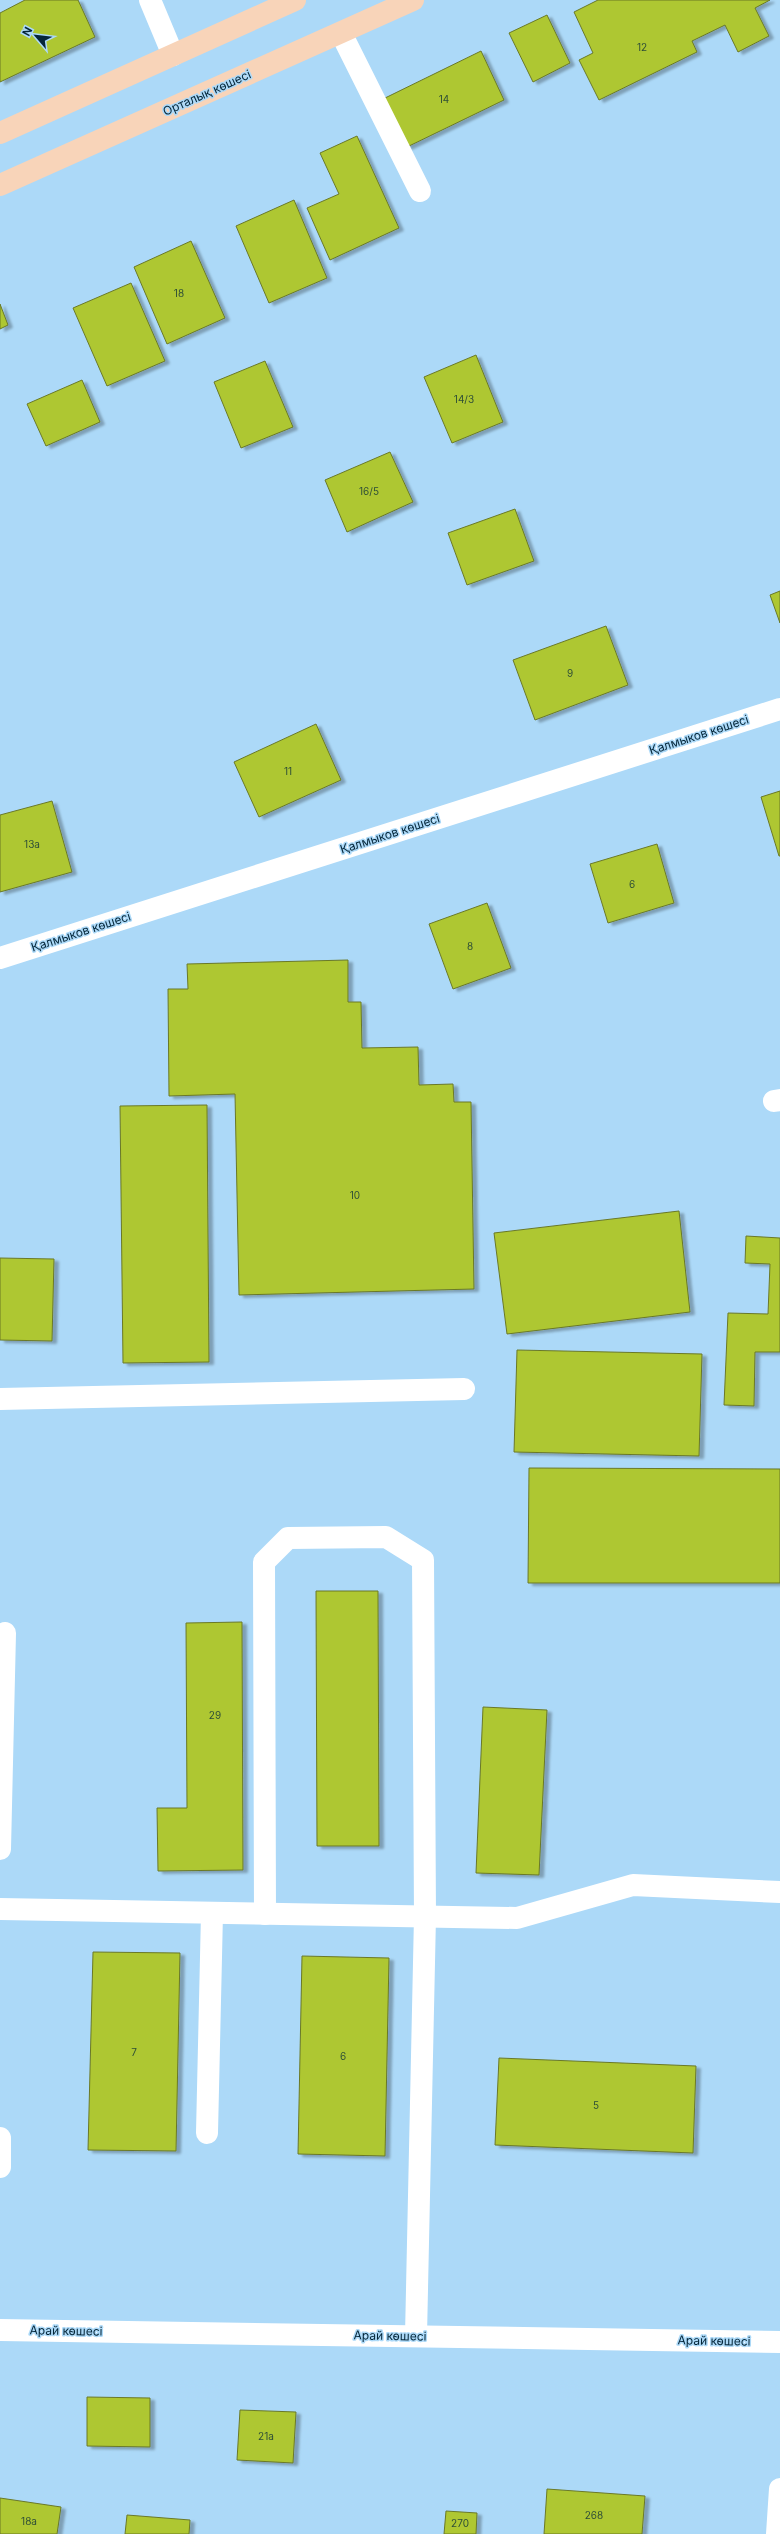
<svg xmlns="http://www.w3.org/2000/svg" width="780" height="2534" viewBox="0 0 780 2534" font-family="Inter,sans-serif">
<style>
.building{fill:#aec730;stroke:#6a7929;filter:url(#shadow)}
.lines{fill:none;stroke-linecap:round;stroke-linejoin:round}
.minor{stroke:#fff;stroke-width:22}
.major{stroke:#f8d4b9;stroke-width:22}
.labels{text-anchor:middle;stroke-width:3;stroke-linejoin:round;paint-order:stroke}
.number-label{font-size:10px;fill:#2e4e37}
.street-label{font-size:12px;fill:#042639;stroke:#acd9f8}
</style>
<defs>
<filter id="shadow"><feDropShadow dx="4.5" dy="2.5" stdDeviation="1" flood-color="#0004"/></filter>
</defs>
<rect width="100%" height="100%" fill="#acd9f8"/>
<g class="building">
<polygon points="25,0 78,0 95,37 0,82 0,13"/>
<polygon points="598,0 770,0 755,8 769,36 738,52 725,25 692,41 697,52 599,100 579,60 593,53 574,12"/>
<polygon points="547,15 570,63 533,82 509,33"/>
<polygon points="481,51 504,100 407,147 383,99"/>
<polygon points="357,136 399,228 330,260 307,208 339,194 320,153"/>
<polygon points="294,200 327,278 269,303 236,226"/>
<polygon points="191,241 225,318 167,344 134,267"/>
<polygon points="131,283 165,361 107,386 73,308"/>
<polygon points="0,304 8,325 0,329"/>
<polygon points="476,355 503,422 452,443 424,377"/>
<polygon points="265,361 293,427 241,448 214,382"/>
<polygon points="82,380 100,422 46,446 27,404"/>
<polygon points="390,452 413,502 347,532 325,480"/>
<polygon points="515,509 534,561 467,585 448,533"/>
<polygon points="780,591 780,623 770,595"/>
<polygon points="606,626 628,685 535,720 513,660"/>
<polygon points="316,724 341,780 259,817 234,762"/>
<polygon points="780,791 780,856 779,856 761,797"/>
<polygon points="52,801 72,872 0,892 0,815"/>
<polygon points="657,844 674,903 608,923 590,864"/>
<polygon points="487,903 511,968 453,989 429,924"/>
<polygon points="348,960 348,1002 361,1002 362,1048 418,1047 419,1085 453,1084 454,1102 471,1102 474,1289 239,1295 235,1094 169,1096 168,989 188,989 187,964"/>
<polygon points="207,1105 209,1362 123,1363 120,1106"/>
<polygon points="679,1211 690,1312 507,1334 494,1233"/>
<polygon points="746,1236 780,1238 780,1352 755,1352 754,1406 724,1405 728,1313 768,1314 770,1264 745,1263"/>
<polygon points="0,1258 54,1259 52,1341 0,1340"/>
<polygon points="517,1350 702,1354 699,1456 514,1452"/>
<polygon points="529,1468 780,1469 780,1583 528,1583"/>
<polygon points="316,1591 378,1591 379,1846 317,1846"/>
<polygon points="242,1622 243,1870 158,1871 157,1808 187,1808 186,1623"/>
<polygon points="483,1707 547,1710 539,1875 476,1873"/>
<polygon points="93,1952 180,1953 176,2151 88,2150"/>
<polygon points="302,1956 389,1958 385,2156 298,2154"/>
<polygon points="499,2058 696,2066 693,2153 495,2145"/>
<polygon points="87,2397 150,2398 150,2447 87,2446"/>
<polygon points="240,2410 296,2412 293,2463 237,2460"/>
<polygon points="547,2489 645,2496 642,2534 544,2534"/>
<polygon points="0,2498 61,2507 57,2534 0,2534"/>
<polygon points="446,2511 477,2513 476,2534 444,2534"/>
<polygon points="127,2515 190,2520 189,2534 125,2534"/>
</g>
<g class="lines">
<g class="minor">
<polyline points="150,0 173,55"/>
<polyline points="341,33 420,191"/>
<polyline points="0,958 780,709"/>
<polyline points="774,1101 780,1100"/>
<polyline points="0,1399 464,1389"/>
<polyline points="0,1849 5,1633"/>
<polyline points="0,1909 517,1918 633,1885 780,1892"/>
<polyline points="265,1914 264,1562 288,1538 386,1537 423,1560 425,1916 416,2336"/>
<polyline points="207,2133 212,1913"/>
<polyline points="0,2138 0,2167"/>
<polyline points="0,2330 780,2342"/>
<polyline points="777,2534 780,2489"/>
</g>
<g class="major">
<polyline points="0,133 295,0"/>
<polyline points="0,185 413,0"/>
</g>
</g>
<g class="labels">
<g class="number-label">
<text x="642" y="51">12</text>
<text x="444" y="103">14</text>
<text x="179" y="297">18</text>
<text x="464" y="403">14/3</text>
<text x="369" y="495">16/5</text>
<text x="570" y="677">9</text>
<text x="288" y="775">11</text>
<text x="32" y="848">13а</text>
<text x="632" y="888">6</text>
<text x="470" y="950">8</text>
<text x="355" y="1199">10</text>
<text x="215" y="1719">29</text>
<text x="134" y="2056">7</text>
<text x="343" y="2060">6</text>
<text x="596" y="2109">5</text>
<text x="266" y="2440">21а</text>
<text x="594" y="2519">268</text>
<text x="29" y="2525">18а</text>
<text x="460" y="2527">270</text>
</g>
<g class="street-label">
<text transform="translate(207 93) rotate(-24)" y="4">Орталық көшесі</text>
<text transform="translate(699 735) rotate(-18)" y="4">Қалмыков көшесі</text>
<text transform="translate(390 834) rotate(-18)" y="4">Қалмыков көшесі</text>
<text transform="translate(81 932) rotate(-18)" y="4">Қалмыков көшесі</text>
<text transform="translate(66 2331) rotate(1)" y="4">Арай көшесі</text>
<text transform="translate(390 2336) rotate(1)" y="4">Арай көшесі</text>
<text transform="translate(714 2341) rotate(1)" y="4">Арай көшесі</text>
</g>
</g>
<g transform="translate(36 36) rotate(298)" stroke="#acd9f8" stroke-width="3" paint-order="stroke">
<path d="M0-3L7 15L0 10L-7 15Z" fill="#042639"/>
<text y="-6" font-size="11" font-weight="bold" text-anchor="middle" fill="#042639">N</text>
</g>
</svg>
